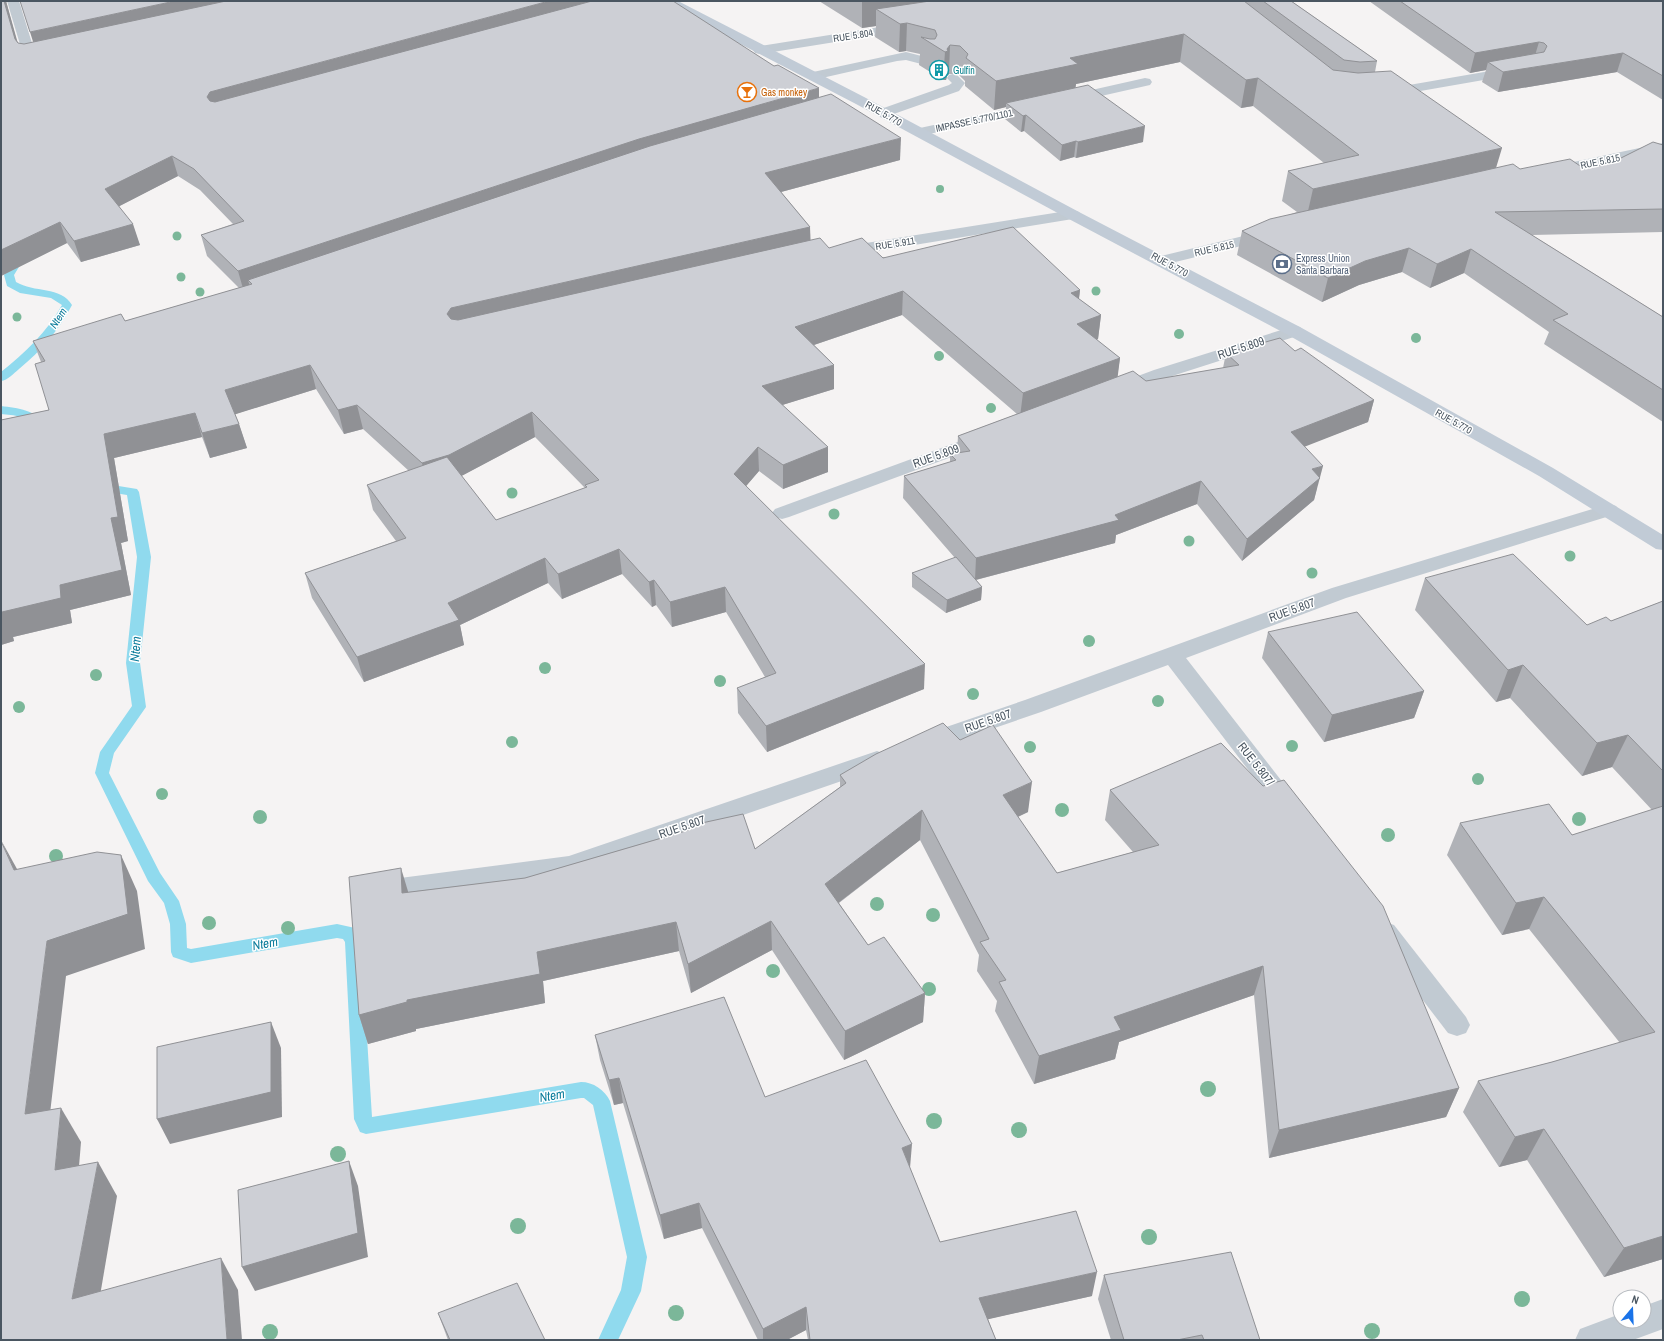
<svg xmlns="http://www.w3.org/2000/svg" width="1664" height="1341" viewBox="0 0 1664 1341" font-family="'Archivo Narrow',sans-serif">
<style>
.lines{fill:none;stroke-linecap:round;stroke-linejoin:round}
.stream{fill:#90daee;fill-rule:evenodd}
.service{fill:#c1cad2;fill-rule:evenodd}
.minor{fill:#c1cad2;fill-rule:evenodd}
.secondary{fill:#c1cbd6;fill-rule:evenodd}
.tree{fill:#7bb799}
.wall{fill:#b0b2b7;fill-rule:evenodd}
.shaded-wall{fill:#909195}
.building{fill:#cdcfd5;stroke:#909195}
.labels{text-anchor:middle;stroke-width:3;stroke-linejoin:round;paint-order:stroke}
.far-street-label{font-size:10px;fill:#4a5661;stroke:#fff}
.far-culture-label{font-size:10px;fill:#0d838f;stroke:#fff;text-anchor:start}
.far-food-label{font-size:10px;fill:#c56008;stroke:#fff;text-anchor:start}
.far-service-label{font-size:10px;fill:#4e5e75;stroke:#fff;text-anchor:start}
.far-water-label{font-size:11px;font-style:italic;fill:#0c7c9b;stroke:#fff}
.street-label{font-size:12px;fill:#4a5661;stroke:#fff}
.water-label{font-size:13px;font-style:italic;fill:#0c7c9b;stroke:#fff}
</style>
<rect width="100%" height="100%" fill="#f5f3f3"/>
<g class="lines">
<g class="stream">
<path d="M1 244 20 246 25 257 14 275 16 282C34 293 61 286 72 305 59 330 41 351 19 369 13 374 8 380 1 381V372C25 353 47 332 62 305L51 298 20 293 7 286 4 275 15 257 12 251 1 250Z"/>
<path d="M1 406C18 408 36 410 46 425L44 428H36C28 416 14 415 1 414Z"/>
<path d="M100 483 137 489 139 492 151 557 140 663 146 707 114 753 109 773 160 873 179 901 186 924 187 948 191 949 337 924 355 928 361 942 372 1117 581 1082C593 1082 605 1090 610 1101L647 1257 641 1291 618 1340H598L621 1290 627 1257 593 1105 584 1098H581L366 1134 360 1132 354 1119 345 942 343 939 337 938 191 963 173 957 171 952 170 924 164 903 148 881 95 773 100 752 132 706 126 663 137 557 127 495 96 490 94 487 96 484Z"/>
</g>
<g class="service">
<polygon points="906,52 933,59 935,62 933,65 929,66 906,60 897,61 813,80 809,79 807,76 809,73 813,72"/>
<polygon points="953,74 957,75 965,83 959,91 888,116 878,116 876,113 878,110 949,85 952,83 947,78 949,75"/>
</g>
<g class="minor">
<polygon points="7,1 19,1 35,53 44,51 49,52 51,55 49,58 30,62 25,61"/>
<polygon points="905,23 910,24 912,27 910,30 760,54 755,53 753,50 755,47 760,46"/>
<polygon points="1513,67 1518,68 1520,71 1518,74 1386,97 1381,96 1379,93 1381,90 1386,89"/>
<polygon points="1145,78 1150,79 1152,82 1150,85 1070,103 1065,102 1063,99 1065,96"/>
<polygon points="1034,103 1039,104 1041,107 1039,110 920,136 915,135 913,132 915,129 920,128"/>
<polygon points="1663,143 1663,151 1550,177 1545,175 1542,172 1545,169 1550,167"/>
<polygon points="1073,210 1079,212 1081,215 1079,218 841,257 835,255 833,252 835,249 841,247"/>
<polygon points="1268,230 1274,232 1276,235 1274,238 1163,265 1157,263 1155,260 1157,257"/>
<polygon points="1294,326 1300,327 1303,331 1300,335 1166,378 1123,394 1117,395 1111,394 1108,390 1111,386 1154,370"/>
<polygon points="985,432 992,434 994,438 992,442 789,517 782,519 775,517 772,513 775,509"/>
<polygon points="1609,504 1616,506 1619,510 1616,514 1346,598 1186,658 1298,802 1302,808 1298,814 1290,817 1282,814 1168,665 1041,712 933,749 925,751 917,749 914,743 917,737 1025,700 1332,588"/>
<polygon points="877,751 885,754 889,760 885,766 570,875 377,901 368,898 365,891 368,884 377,881 569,856"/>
<polygon points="1385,922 1394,925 1466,1017 1470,1025 1466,1033 1457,1036 1448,1033 1376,939 1372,932 1376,925"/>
<polygon points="1663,1299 1663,1329 1633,1340 1575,1340 1580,1329 1620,1314 1620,1321 1644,1321 1644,1306"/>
</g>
<polygon class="secondary" points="662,1 678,1 866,98 1079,212 1300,327 1553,468 1663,535 1663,550 1656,549 1539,476 1288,335 1067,218 856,104 663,4"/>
</g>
<g class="tree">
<circle cx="940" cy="189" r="4"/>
<circle cx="177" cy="236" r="4.5"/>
<circle cx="181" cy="277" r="4.5"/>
<circle cx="1096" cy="291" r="4.5"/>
<circle cx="200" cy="292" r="4.5"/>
<circle cx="17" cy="317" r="4.5"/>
<circle cx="1179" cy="334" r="5"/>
<circle cx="1416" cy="338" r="5"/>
<circle cx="939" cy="356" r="5"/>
<circle cx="991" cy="408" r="5"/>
<circle cx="512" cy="493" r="5.5"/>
<circle cx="834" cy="514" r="5.5"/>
<circle cx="1189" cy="541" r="5.5"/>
<circle cx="1570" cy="556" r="5.5"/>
<circle cx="1312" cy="573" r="5.5"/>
<circle cx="1089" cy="641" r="6"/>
<circle cx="545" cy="668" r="6"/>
<circle cx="96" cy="675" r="6"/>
<circle cx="720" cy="681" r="6"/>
<circle cx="973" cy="694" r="6"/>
<circle cx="1158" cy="701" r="6"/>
<circle cx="19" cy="707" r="6"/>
<circle cx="512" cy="742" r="6"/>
<circle cx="1292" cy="746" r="6"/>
<circle cx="1030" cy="747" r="6"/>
<circle cx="1478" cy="779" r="6"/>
<circle cx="162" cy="794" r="6"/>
<circle cx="1062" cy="810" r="7"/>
<circle cx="260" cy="817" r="7"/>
<circle cx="1579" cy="819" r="7"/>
<circle cx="1388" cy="835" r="7"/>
<circle cx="56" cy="856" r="7"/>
<circle cx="877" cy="904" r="7"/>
<circle cx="933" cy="915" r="7"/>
<circle cx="209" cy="923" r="7"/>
<circle cx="288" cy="928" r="7"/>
<circle cx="773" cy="971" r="7"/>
<circle cx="929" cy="989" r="7"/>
<circle cx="1208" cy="1089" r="8"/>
<circle cx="934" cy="1121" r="8"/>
<circle cx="1019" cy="1130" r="8"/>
<circle cx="338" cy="1154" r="8"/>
<circle cx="518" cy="1226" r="8"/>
<circle cx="1149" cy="1237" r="8"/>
<circle cx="1522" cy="1299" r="8"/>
<circle cx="676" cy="1313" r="8"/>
<circle cx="1372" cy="1331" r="8"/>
<circle cx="270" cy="1332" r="8"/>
</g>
<g class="wall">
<path d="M1 1H6L17 42 18 43 24 44 819 98 900 160 781 192 810 227V240L829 248 1080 290 1079 299 1101 315 1098 339 1096 340 1120 358 1117 377 1146 381 1223 368 1226 353 1295 351 1374 400 1368 422 1304 446 1317 488 1314 500 1242 561 1197 504 1116 535 1115 543 976 580 982 587 981 600 946 613 912 587V573L955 558 903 498 904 476 950 462V454L957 453 958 436 1017 414 902 315 814 345 834 365V389L782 405 828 447V472L783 489 759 471 746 486 924 689 767 752 738 713 737 688 765 677 726 612 672 627 656 605 652 607 622 574 562 599 548 583 460 625 464 645 364 682 312 598 305 573 396 541 373 510 367 485 409 471 363 429 344 434 316 389 235 414 239 424 247 448 210 458 202 437 114 458 128 541 121 543 131 595 70 610 72 623 13 637 14 641 1 645V420L49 410 41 362 33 341 125 321 239 288 207 256 201 235 233 224 200 190 178 176 119 206 140 245 81 262 67 243 1 276ZM535 437 585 488 496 520 461 476Z"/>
<polygon points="819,1 1291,1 1377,61 1375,72 1496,168 1520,169 1583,168 1611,163 1663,145 1663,232 1532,235 1663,317 1663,422 1544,344 1549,332 1464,273 1430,288 1402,272 1359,285 1322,302 1237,255 1242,231 1297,212 1282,201 1288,171 1324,163 1253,106 1241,108 1180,62 1076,84 1075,88 1143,142 1076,158 1074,157 1060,161 1024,131 1021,132 1005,119 1006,107 994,110 965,86 965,81 958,74 949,74 947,76 946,80 943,80 919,65 920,54 906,51 899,52 875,37 876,26 862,28"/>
<polygon points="1369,1 1663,1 1663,100 1617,72 1498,92 1482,82 1486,70 1470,73"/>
<polygon points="1425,578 1587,625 1611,621 1663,601 1663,1259 1604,1277 1527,1160 1499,1167 1463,1112 1478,1081 1552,1062 1620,1043 1529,929 1502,935 1447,855 1460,823 1572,835 1652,810 1612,767 1582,776 1510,698 1496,702 1415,610"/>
<polygon points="1268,632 1424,691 1414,718 1324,742 1262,658"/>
<polygon points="840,775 1028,812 1018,817 1057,873 1133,852 1105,820 1110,790 1459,1088 1446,1117 1269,1158 1254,995 1119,1042 1115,1059 1034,1084 995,1011 997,1001 977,971 979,955 920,840 839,903 868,945 925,993 923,1022 844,1060 772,950 691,993 679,951 543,981 545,1003 416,1029 416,1031 368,1044 359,1015 408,892 525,878 688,830 688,826 755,849 840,787"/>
<polygon points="595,1035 765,1097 910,1168 940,1242 1092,1296 988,1319 996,1340 808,1340 806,1330 787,1340 758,1340 702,1228 664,1239 623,1103 614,1105 600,1060"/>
<polygon points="1104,1275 1260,1340 1111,1340 1098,1299"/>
<polygon points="438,1313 545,1340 448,1340"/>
</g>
<g class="shaded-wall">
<polygon points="4,1 6,1 22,58 15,39"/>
<polygon points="175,1 266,1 36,51 30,32"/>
<polygon points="549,1 601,1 216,112 207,97 210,92"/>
<polygon points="862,1 1031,1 876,9 876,26 862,28"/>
<polygon points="907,23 906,51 899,52 900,24"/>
<polygon points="1184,34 1180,62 1076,84 1075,92 1006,103 1006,107 994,110 996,81 1070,58"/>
<polygon points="1539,42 1533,62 1488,62 1486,70 1470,73 1475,53"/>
<polygon points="950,45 949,74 947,76 946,80 943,80 945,52"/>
<polygon points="1623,53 1617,72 1498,92 1503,72"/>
<polygon points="1258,78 1253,106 1241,108 1246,80"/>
<polygon points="819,88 819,108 252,284 248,280 251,290 244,292 238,271 639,139"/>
<polygon points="1026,115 1024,131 1021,132 1023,116"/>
<polygon points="1145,126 1143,142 1076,158 1078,142"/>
<polygon points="901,138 900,160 766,196 765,173"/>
<polygon points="1076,141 1074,157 1060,161 1062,145"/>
<polygon points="1502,148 1493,178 1306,220 1313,189"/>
<polygon points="172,156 178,176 112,210 105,189"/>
<polygon points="60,222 67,243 1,276 1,250"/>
<polygon points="133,224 140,245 81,262 74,241"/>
<polygon points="810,227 811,250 456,332 447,314 451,308"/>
<polygon points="1409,248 1402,272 1359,285 1322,302 1328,278 1365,261"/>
<polygon points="1471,249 1464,273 1430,288 1437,264"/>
<polygon points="1080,290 1077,313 1071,293"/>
<polygon points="903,291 902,315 796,351 795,327"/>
<polygon points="1101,315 1098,339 1074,348 1077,324"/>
<polygon points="1120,358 1117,382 1020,417 1023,393"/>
<polygon points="310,365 316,389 233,415 225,390"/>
<polygon points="834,365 834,389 763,411 762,386"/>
<polygon points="1374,400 1368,422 1286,454 1291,432"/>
<polygon points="357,405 363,429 344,434 338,410"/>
<polygon points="532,412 535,437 454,480 427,488 422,463"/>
<polygon points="195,413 202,437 114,458 128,541 121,543 131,595 70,610 72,623 13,637 14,641 1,645 1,616 2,612 111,518 104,434"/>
<polygon points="239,424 247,448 210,458 202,433"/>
<polygon points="758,447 759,471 735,499 734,474"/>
<polygon points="828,447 828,472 783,489 783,465"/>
<polygon points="1323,466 1314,500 1242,561 1247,539 1312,469"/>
<polygon points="1201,481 1197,504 1116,535 1115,543 975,580 976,558 1115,515"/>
<polygon points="619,549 622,574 562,599 558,574"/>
<polygon points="545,558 548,583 460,625 464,645 364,682 357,657 448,603"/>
<polygon points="654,580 656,605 652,607 649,582"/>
<polygon points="725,587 726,612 672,627 670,602"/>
<polygon points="982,587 981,600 946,613 947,600"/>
<polygon points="925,664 924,689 767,752 766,726"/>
<polygon points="1523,665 1510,698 1496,702 1508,670"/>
<polygon points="1424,691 1414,718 1324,742 1332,715"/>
<polygon points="1628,735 1612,767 1582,776 1597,743"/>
<polygon points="1032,782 1028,812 1000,825 1003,795"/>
<polygon points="922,810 920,840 825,913 825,884"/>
<polygon points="1,840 17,869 33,906 14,870"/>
<polygon points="121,855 137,891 145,949 66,976 46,1148 25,1114 47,941"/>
<polygon points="401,868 410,898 402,893"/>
<polygon points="1544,897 1529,929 1502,935 1516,903"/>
<polygon points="771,921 772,950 691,993 688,964"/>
<polygon points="676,922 679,951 543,981 545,1003 416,1029 416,1031 368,1044 359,1015 407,1000 537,952"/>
<polygon points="1263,966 1254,995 1119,1042 1115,1059 1034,1084 1039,1056 1114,1017"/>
<polygon points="925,993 923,1022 844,1060 845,1031"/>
<polygon points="271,1022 281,1048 282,1117 170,1144 157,1119"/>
<polygon points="619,1078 623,1103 614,1105 609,1080"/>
<polygon points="1459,1088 1446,1117 1269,1158 1279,1130"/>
<polygon points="61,1108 81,1142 76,1203 55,1170"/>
<polygon points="1544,1129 1527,1160 1499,1167 1515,1137"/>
<polygon points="912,1144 910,1168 902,1148"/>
<polygon points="349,1161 358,1186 368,1257 255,1291 242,1267"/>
<polygon points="98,1162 117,1196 94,1331 72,1299"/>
<polygon points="699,1203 702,1228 664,1239 660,1215"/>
<polygon points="1663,1236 1663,1259 1604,1277 1624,1248"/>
<polygon points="221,1258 238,1290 242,1340 227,1340"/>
<polygon points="1097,1272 1092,1296 976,1322 979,1298"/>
<polygon points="806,1307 806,1330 787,1340 763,1340 763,1329"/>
</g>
<g class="building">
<polygon points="1,1 4,1 15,39 18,43 24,44 226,1 549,1 210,92 207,97 210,101 215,102 592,1 673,1 774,66 778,65 819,88 639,139 238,271 201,235 244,221 194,169 172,156 105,189 133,224 74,241 60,222 1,250"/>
<polygon points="20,1 175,1 30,32"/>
<polygon points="930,1 1244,1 1333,70 1358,73 1391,71 1502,148 1313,189 1288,171 1359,155 1258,78 1246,80 1184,34 1070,58 1078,64 996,81 966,58 968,54 960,46 950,45 947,49 948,51 945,52 921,37 930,39 935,39 937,35 935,30 907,23 900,24 876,9"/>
<polygon points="1263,1 1291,1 1377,61 1360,62 1344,60"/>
<polygon points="1400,1 1663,1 1663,76 1623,53 1503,72 1488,62 1544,52 1547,46 1544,43 1539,42 1475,53"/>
<polygon points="1088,85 1145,126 1078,142 1076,141 1062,145 1026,115 1023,116 1006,103"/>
<polygon points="831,94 901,138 765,173 810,227 451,308 447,314 451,319 458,320 820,238 829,248 862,238 883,258 1013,227 1080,290 1071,293 1101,315 1077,324 1120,358 1023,393 903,291 795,327 834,365 762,386 828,447 783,465 758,447 734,474 925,664 766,726 737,688 776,673 725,587 670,602 654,580 649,582 619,549 558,574 545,558 448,603 459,620 357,657 305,573 406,538 367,485 447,457 496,520 587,487 585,485 599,480 532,412 449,455 422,463 357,405 338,410 310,365 225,390 239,424 202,433 195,413 104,434 118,517 111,518 122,570 60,585 61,598 2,612 2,616 1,616 1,420 49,410 35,364 45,361 33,341 121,314 125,321 252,284 248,280 650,146"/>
<polygon points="1653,142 1663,145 1663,209 1495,212 1663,317 1663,390 1553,320 1568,314 1471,249 1437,264 1409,248 1365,261 1328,278 1242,231 1270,219 1513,164 1520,169 1570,159 1583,168 1611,163"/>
<polygon points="1280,338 1295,351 1301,348 1374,400 1291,432 1323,466 1312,469 1320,478 1247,539 1201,481 1115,515 1119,520 976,558 904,476 956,460 950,454 970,451 958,436 1133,371 1146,381 1239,365 1226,353"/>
<polygon points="1513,554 1587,625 1606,617 1611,621 1663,601 1663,771 1628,735 1597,743 1523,665 1508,670 1425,578"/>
<polygon points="956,557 982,587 947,600 912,573"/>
<polygon points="1357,612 1424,691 1332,715 1268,632"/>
<polygon points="943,723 960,740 993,725 1032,782 1003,795 1057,873 1159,845 1110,790 1221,743 1263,786 1284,780 1383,906 1459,1088 1279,1130 1263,966 1114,1017 1121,1030 1039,1056 999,982 1006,980 980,942 989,939 922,810 825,884 868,945 884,937 925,993 845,1031 771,921 688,964 676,922 537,952 540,974 407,1000 407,1002 359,1015 349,877 401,868 402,893 525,878 689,830 688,826 743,814 755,849 846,783 840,775 876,754"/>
<polygon points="1549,804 1572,835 1663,806 1663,1236 1624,1248 1544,1129 1515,1137 1478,1081 1552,1062 1655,1032 1544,897 1516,903 1460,823"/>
<polygon points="1,841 14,870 97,852 121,855 128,914 47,941 25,1114 61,1108 55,1170 98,1162 72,1299 221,1258 227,1340 1,1340"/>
<polygon points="724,997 765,1097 866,1060 912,1144 902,1148 940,1242 1076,1211 1097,1272 979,1298 996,1340 810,1340 806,1307 763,1329 699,1203 660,1215 619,1078 609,1080 595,1035"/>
<polygon points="271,1022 271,1092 157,1119 157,1047"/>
<polygon points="349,1161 358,1233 242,1267 238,1190"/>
<polygon points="1231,1252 1260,1340 1204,1340 1202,1335 1177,1340 1124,1340 1104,1275"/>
<polygon points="517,1283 545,1340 450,1340 438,1313"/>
</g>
<defs>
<g id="building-ring" transform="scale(1)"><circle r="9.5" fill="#fff" stroke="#0f9aa8" stroke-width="1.5"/><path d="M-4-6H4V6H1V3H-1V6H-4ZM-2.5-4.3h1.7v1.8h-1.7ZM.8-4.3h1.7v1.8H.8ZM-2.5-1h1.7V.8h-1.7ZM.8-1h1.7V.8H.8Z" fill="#0f9aa8"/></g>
<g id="bar-ring" transform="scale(1)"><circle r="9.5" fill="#fff" stroke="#e8710a" stroke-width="1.5"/><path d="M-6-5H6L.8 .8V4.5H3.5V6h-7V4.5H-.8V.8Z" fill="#e8710a"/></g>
<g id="bank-ring" transform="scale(1)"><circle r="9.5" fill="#fff" stroke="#5c6f8a" stroke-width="1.5"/><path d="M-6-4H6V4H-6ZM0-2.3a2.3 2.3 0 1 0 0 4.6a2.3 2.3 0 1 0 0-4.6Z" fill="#5c6f8a"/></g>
</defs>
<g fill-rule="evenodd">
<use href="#building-ring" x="939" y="70"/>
<use href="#bar-ring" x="747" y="92"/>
<use href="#bank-ring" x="1282" y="264"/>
</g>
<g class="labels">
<g class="far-street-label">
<text transform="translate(853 35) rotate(-9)" y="4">RUE 5.804</text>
<text transform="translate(884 113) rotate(29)" y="4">RUE 5.770</text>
<text transform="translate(974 120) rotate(-12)" y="4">IMPASSE 5.770/1101</text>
<text transform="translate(1600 161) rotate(-12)" y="4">RUE 5.815</text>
<text transform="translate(895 243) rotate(-9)" y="4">RUE 5.911</text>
<text transform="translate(1214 248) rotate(-13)" y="4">RUE 5.815</text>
<text transform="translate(1170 264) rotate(28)" y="4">RUE 5.770</text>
<text transform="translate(1454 421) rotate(29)" y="4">RUE 5.770</text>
</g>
<g class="far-culture-label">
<text x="953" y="74">Gulfin</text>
</g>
<g class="far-food-label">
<text x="761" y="96">Gas monkey</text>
</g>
<g class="far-service-label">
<text x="1296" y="262">Express Union<tspan x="1296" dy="12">Santa Barbara</tspan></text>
</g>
<g class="far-water-label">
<text transform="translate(58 318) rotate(-57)" y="4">Ntem</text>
</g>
<g class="street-label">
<text transform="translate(1241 348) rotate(-18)" y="4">RUE 5.809</text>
<text transform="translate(936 456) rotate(-20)" y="4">RUE 5.809</text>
<text transform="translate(1292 610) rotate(-20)" y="4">RUE 5.807</text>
<text transform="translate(988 721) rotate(-19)" y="4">RUE 5.807</text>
<text transform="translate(1256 764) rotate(52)" y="4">RUE 5.807/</text>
<text transform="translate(682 827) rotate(-19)" y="4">RUE 5.807</text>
</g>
<g class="water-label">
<text transform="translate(135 649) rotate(-86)" y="5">Ntem</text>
<text transform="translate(265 943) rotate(-10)" y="5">Ntem</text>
<text transform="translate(552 1095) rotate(-9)" y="5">Ntem</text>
</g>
</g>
<rect width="1664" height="1341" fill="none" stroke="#4a5661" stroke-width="4"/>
<g transform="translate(1632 1309) rotate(19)"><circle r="19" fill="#ffffff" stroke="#b7bbc0"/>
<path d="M0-3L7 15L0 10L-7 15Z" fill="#1a73e8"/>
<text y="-6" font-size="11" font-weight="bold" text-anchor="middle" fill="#4a5661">N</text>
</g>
</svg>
